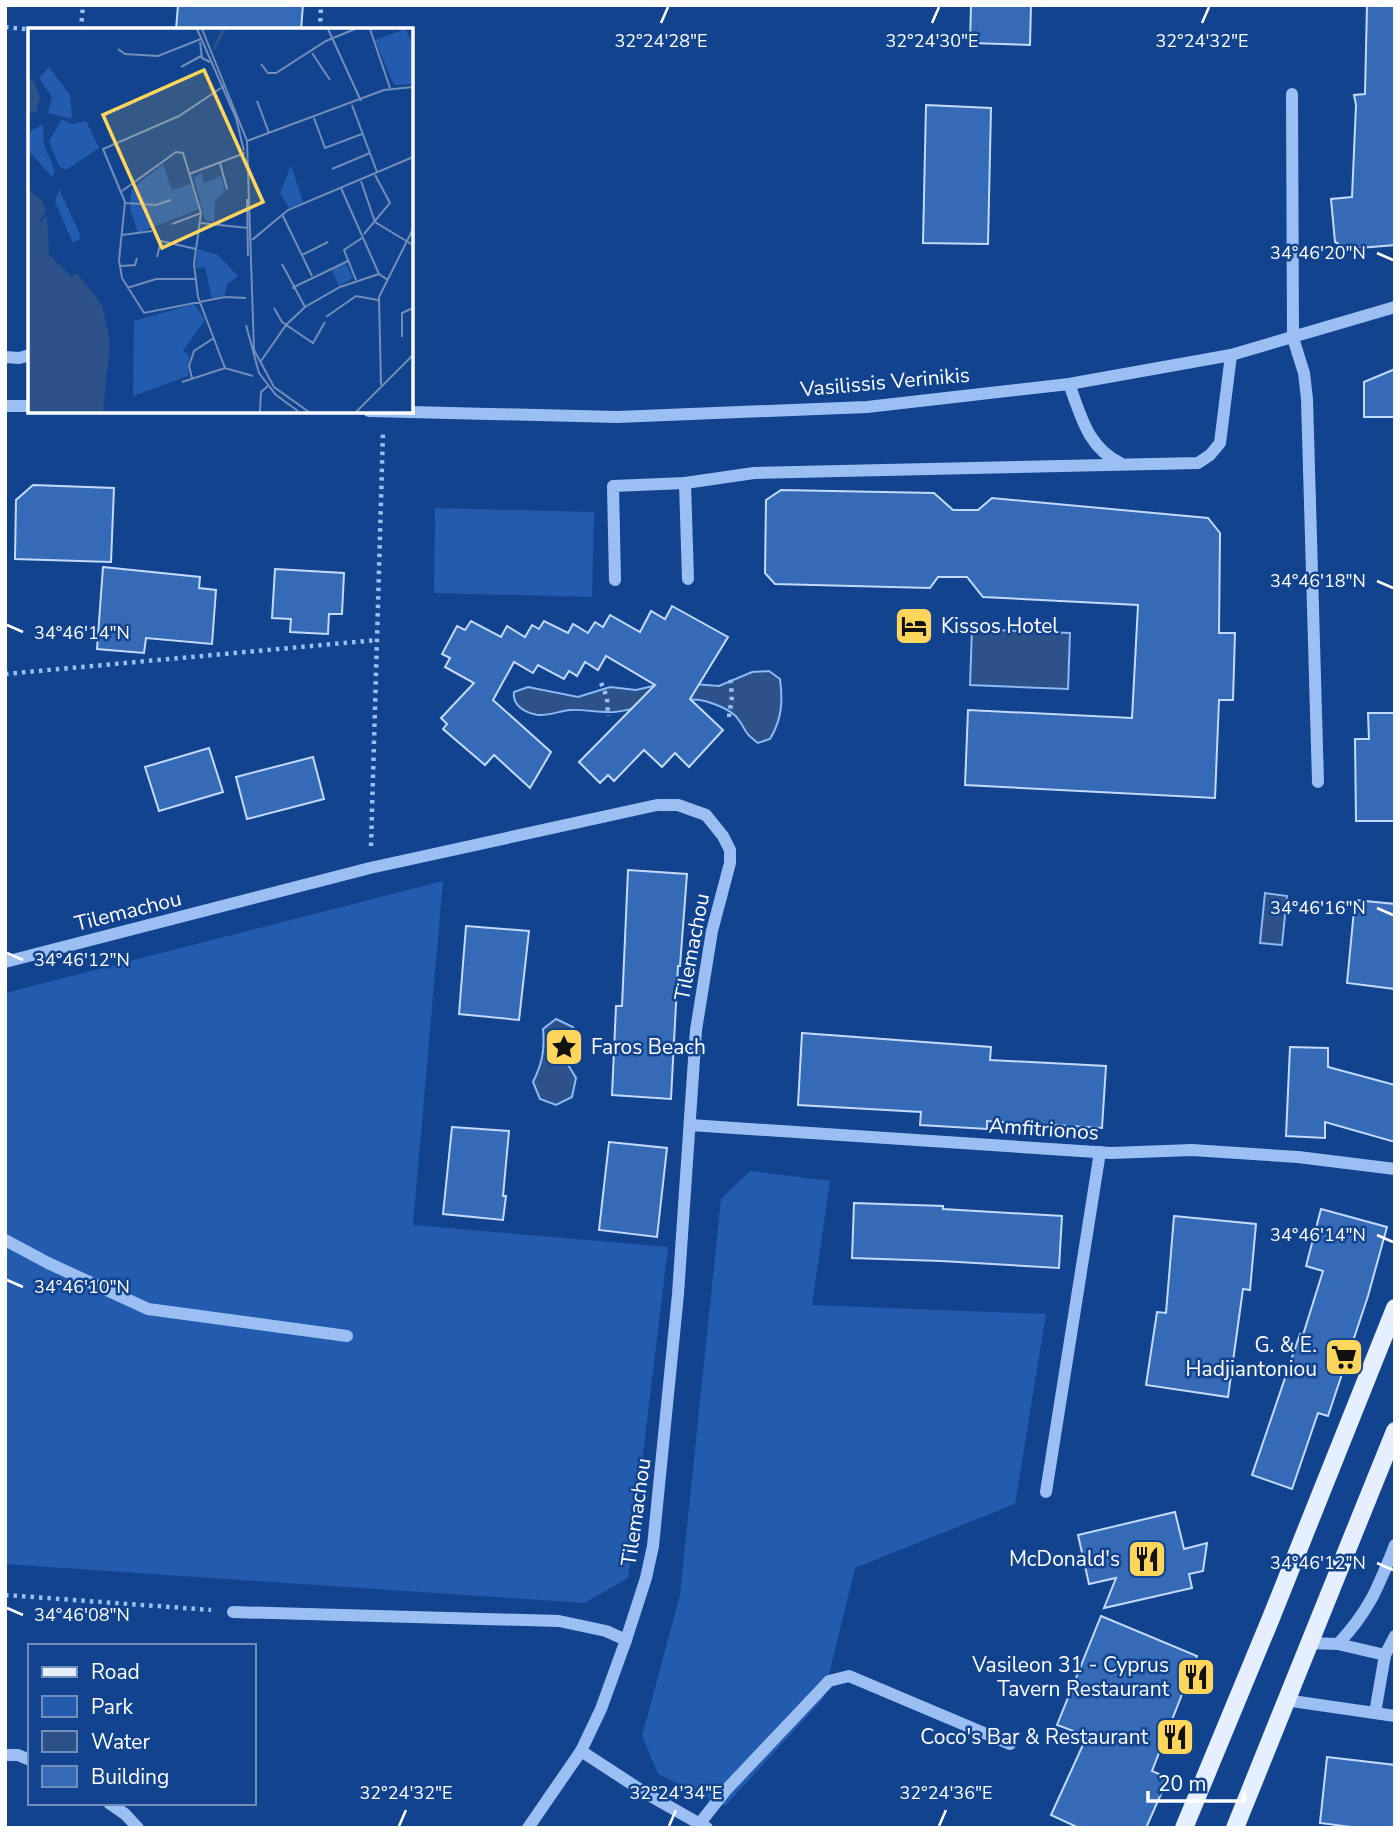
<svg xmlns="http://www.w3.org/2000/svg" width="1400" height="1833" viewBox="0 0 1400 1833" font-family="'Nunito Sans',sans-serif">
<style>
.green{fill:#235cae}
.water{fill:#2d5289;stroke:#8db9f5;stroke-width:2}
.building{fill:#356ab6;stroke:#c2dbfd;stroke-width:2}
.lines{fill:none;stroke-linecap:round;stroke-linejoin:round}
.path{stroke:#9bbff2;stroke-width:4.5;stroke-dasharray:3.5 5;stroke-linecap:butt}
.minor{stroke:#9bbff2;stroke-width:12}
.major{stroke:#e6efff;stroke-width:18}
.ticks{fill:none;stroke:#fff;stroke-width:2.5}
.labels{text-anchor:middle;stroke-width:5;stroke-linejoin:round;paint-order:stroke}
.street-label{font-size:21px;fill:#fff;stroke:#12438e}
.poi-label{font-size:21px;fill:#fff;stroke:#12438e;text-anchor:end}
.inset-river{fill:none;stroke:#2d5289;stroke-width:3.5}
.inset-road{fill:none;stroke:#718ebb;stroke-width:2}
.view{fill:#ffd65c;fill-opacity:0.15;stroke:#ffd65c;stroke-width:3.5}
.inset-edge{fill:none;stroke:#fff;stroke-width:3.5}
.ticks-label{font-size:18px;text-anchor:middle;fill:#fff;stroke:#12438e;stroke-width:5;stroke-linejoin:round;paint-order:stroke}
</style>
<rect width="100%" height="100%" fill="#12438e"/>
<g class="green">
<polygon points="435,508 594,512 592,597 434,593"/>
<polygon points="443,881 413,1225 668,1247 628,1578 585,1603 5,1564 5,993"/>
<polygon points="750,1171 830,1181 812,1305 1046,1314 1015,1504 855,1568 823,1699 725,1806 658,1774 642,1736 680,1595 721,1199"/>
</g>
<g class="water">
<polygon points="972,629 1070,633 1068,689 970,685"/>
<path d="M769 671 780 679C783 701 782 719 770 739L758 743C742 731 748 732 738 719 732 710 715 704 705 701 677 695 642 709 614 712 599 713 585 709 570 710 560 711 548 716 538 715 526 713 512 706 514 692L528 687 578 697 610 687 636 690 670 682 719 686 752 672Z"/>
<polygon points="1265,893 1287,896 1282,945 1260,943"/>
<path d="M556 1019 573 1027 567 1063 576 1078 572 1097 556 1105 540 1099 533 1082C542 1064 545 1050 543 1029Z"/>
</g>
<g class="building">
<polygon points="178,5 303,5 301,30 176,30"/>
<polygon points="971,5 1031,5 1030,45 970,43"/>
<polygon points="1367,5 1395,5 1395,245 1348,249 1335,242 1331,199 1352,197 1356,105 1354,95 1365,94"/>
<polygon points="926,105 991,108 988,244 923,243"/>
<polygon points="1395,369 1395,417 1364,417 1364,382"/>
<polygon points="33,485 114,488 111,562 15,559 16,500"/>
<polygon points="781,490 934,493 953,510 978,510 992,498 1208,518 1220,533 1219,633 1235,633 1233,700 1219,700 1215,798 965,785 968,710 1132,718 1138,605 983,597 967,577 938,577 930,588 775,584 765,573 766,500"/>
<polygon points="103,567 200,577 199,588 216,590 212,644 146,638 144,653 97,649"/>
<polygon points="275,569 344,573 342,614 329,614 328,634 290,632 291,619 272,618"/>
<polygon points="672,606 728,637 690,699 723,730 689,767 675,753 662,767 644,750 614,781 608,775 600,783 579,762 655,685 606,656 598,670 585,662 577,676 569,671 564,679 538,665 533,673 514,662 493,700 551,752 530,788 494,755 485,765 443,729 447,724 441,718 474,683 445,667 450,658 442,654 457,626 465,630 471,621 501,637 507,626 525,637 532,625 539,629 544,621 568,633 573,624 588,633 595,622 603,627 610,615 640,632 651,611 665,619"/>
<polygon points="1368,713 1395,713 1395,821 1356,821 1355,739 1369,739"/>
<polygon points="209,748 223,792 159,811 145,767"/>
<polygon points="313,757 324,799 247,819 236,777"/>
<polygon points="628,870 687,874 680,966 678,966 671,1099 612,1095 616,1006 622,1006"/>
<polygon points="1355,900 1395,904 1395,989 1347,983"/>
<polygon points="466,926 529,931 519,1020 459,1014"/>
<polygon points="802,1033 991,1047 990,1060 1106,1066 1102,1128 987,1121 987,1129 920,1125 921,1112 798,1105"/>
<polygon points="1290,1047 1328,1048 1328,1067 1395,1085 1395,1142 1325,1122 1325,1138 1286,1136"/>
<polygon points="452,1127 509,1131 503,1196 506,1196 503,1220 443,1214"/>
<polygon points="609,1142 667,1148 657,1237 599,1230"/>
<polygon points="854,1203 943,1206 943,1209 1062,1216 1059,1268 941,1261 852,1258"/>
<polygon points="1321,1209 1387,1227 1368,1296 1328,1416 1318,1413 1292,1489 1252,1475 1300,1334 1303,1335 1323,1271 1306,1266"/>
<polygon points="1174,1216 1256,1224 1250,1290 1243,1289 1228,1397 1146,1385 1157,1312 1166,1313"/>
<polygon points="1175,1512 1184,1549 1207,1543 1203,1571 1189,1574 1192,1588 1104,1608 1116,1578 1089,1584 1078,1535"/>
<polygon points="1101,1616 1197,1656 1152,1771 1168,1778 1146,1828 1079,1828 1051,1815 1087,1736 1057,1725"/>
<polygon points="1327,1757 1395,1765 1395,1828 1359,1828 1320,1823"/>
</g>
<g class="lines">
<g class="path">
<polyline points="5,27 34,30"/>
<polyline points="81,30 83,5"/>
<polyline points="320,30 321,5"/>
<polyline points="5,674 377,640"/>
<polyline points="601,683 607,697 608,716"/>
<polyline points="729,717 732,696 730,676"/>
<polyline points="371,846 383,432"/>
<polyline points="5,1595 211,1610"/>
</g>
<g class="minor">
<polyline points="1292,94 1293,338 1304,373 1307,399 1318,782"/>
<polyline points="5,357 19,358 30,355"/>
<path d="M1069 384C1081 415 1087 447 1120 463"/>
<polyline points="5,406 30,406"/>
<polyline points="369,411 617,417 867,407 1069,384 1231,355 1395,307"/>
<polyline points="685,483 688,579"/>
<polyline points="615,580 613,486 685,483 754,473 1198,463 1210,455 1220,443 1231,355"/>
<polyline points="5,962 370,868 657,805 678,805 706,815 723,836 730,850 730,863 712,931 696,1030 678,1294 653,1546 646,1578 626,1640 601,1709 581,1751 528,1828"/>
<polyline points="690,1125 1111,1153 1192,1150 1298,1157 1395,1169"/>
<polyline points="5,1240 48,1263 148,1309 347,1336"/>
<polyline points="1046,1492 1100,1152"/>
<polyline points="233,1612 559,1621 606,1631 626,1640"/>
<polyline points="1308,1643 1338,1644 1385,1655"/>
<path d="M1338 1644C1370 1610 1378 1587 1395 1545"/>
<polyline points="1285,1700 1395,1716"/>
<polyline points="1375,1713 1385,1655 1395,1636"/>
<polyline points="581,1751 647,1794 707,1828"/>
<polyline points="5,1755 18,1755 30,1760"/>
<polyline points="109,1803 125,1814 138,1828"/>
<polyline points="700,1823 726,1790 829,1681 849,1676 1010,1744"/>
</g>
<g class="major">
<polyline points="1184,1828 1271,1618 1395,1308"/>
<polyline points="1235,1828 1395,1431"/>
</g>
</g>
<path class="ticks" d="M661 23 668 7M932 23 939 7M1202 23 1209 7M1377 253 1393 260M1377 581 1393 588M7 625 23 632M1377 908 1393 915M7 953 23 960M1377 1235 1393 1242M7 1280 23 1287M1377 1563 1393 1570M7 1608 23 1615M399 1826 406 1810M669 1826 676 1810M939 1826 946 1810"/>
<defs>
<g id="hotel-square" transform="scale(2.0125)"><rect x="-9" y="-9" width="18" height="18" rx="4" fill="#ffd65c" stroke="#12438e"/><path d="M-6-4.5h1.5V1H6V5H4.5V3h-9V5H-6ZM-4 0a1.8 1.8 0 1 1 3.6 0ZM.5 0V-2.5h3Q6-2.5 6 0Z" fill="#111"/></g>
<g id="sight-square" transform="scale(2.0125)"><rect x="-9" y="-9" width="18" height="18" rx="4" fill="#ffd65c" stroke="#12438e"/><path d="M0-6L1.8-2.2L6-1.7L2.9 1.2L3.7 5.4L0 3.3L-3.7 5.4L-2.9 1.2L-6-1.7L-1.8-2.2Z" fill="#111"/></g>
<g id="supermarket-square" transform="scale(2.0125)"><rect x="-9" y="-9" width="18" height="18" rx="4" fill="#ffd65c" stroke="#12438e"/><path d="M-6-5.5h2.5l.6 2H6L4.5 2H-2.5L-4.4-4H-6ZM-1.5 3.2a1.3 1.3 0 1 0 .1 0ZM3 3.2a1.3 1.3 0 1 0 .1 0Z" fill="#111"/></g>
<g id="restaurant-square" transform="scale(2.0125)"><rect x="-9" y="-9" width="18" height="18" rx="4" fill="#ffd65c" stroke="#12438e"/><path d="M-5-6h1v4h1v-4h1v4h1v-4h1v5L-1.5 .5V6h-2V.5L-5-1ZM5-6V6H3V1.5H1.5Q1.5-4 5-6Z" fill="#111"/></g>
</defs>
<g fill-rule="evenodd">
<use href="#hotel-square" x="914" y="626"/>
<use href="#sight-square" x="564" y="1047"/>
<use href="#supermarket-square" x="1344" y="1357"/>
<use href="#restaurant-square" x="1147" y="1559"/>
<use href="#restaurant-square" x="1196" y="1677"/>
<use href="#restaurant-square" x="1175" y="1737"/>
</g>
<g class="labels">
<g class="street-label">
<text transform="translate(885 382) rotate(-5)" y="7">Vasilissis Verinikis</text>
<text transform="translate(128 911) rotate(-14)" y="7">Tilemachou</text>
<text transform="translate(692 947) rotate(-79)" y="7">Tilemachou</text>
<text transform="translate(1044 1129) rotate(4)" y="7">Amfitrionos</text>
<text transform="translate(636 1512) rotate(-82)" y="7">Tilemachou</text>
</g>
<g class="poi-label">
<text x="941" y="633" text-anchor="start">Kissos Hotel</text>
<text x="591" y="1054" text-anchor="start">Faros Beach</text>
<text x="1317" y="1352">G. &amp; E.<tspan x="1317" dy="24">Hadjiantoniou</tspan></text>
<text x="1120" y="1566">McDonald's</text>
<text x="1169" y="1672">Vasileon 31 - Cyprus<tspan x="1169" dy="24">Tavern Restaurant</tspan></text>
<text x="1148" y="1744">Coco's Bar &amp; Restaurant</text>
</g>
</g>
<g transform="translate(28 28)">
<rect width="385" height="385" fill="#12438e"/>
<path d="M377 1 385 15V56L366 57 347 12ZM21 39 42 67 44 91 20 85 24 69 11 50ZM34 91 44 96 58 93 71 120 38 142 31 138 21 113ZM15 96 16 117 27 143 24 149 0 122V105ZM135 136 144 162 163 156 171 181 110 205 102 181 103 162ZM263 137 275 174 261 180 252 165ZM173 145 176 155 193 148 197 163 187 173 186 194 177 192 166 150ZM31 161 51 204 52 211 45 215 27 174ZM170 221 190 227 210 248 199 256 197 267 184 271 177 239 168 240ZM318 236 325 250 311 258 303 241ZM166 276 177 292 155 323 161 327 160 348 105 368 106 293Z" fill="#235cae"/>
<path d="M0 51 6 53 12 69 8 84 0 86ZM0 160 14 173 18 184 10 195 19 188 21 227 43 248 49 245 74 277 82 315 75 384H0Z" fill="#2d5289"/>
<path class="inset-river" d="M186 21 196 1"/>
<path class="inset-road" d="M169 1 208 90 216 123M174 1 219 113 226 322 246 359 281 384M300 1 333 73M342 1 362 60M172 14 174 30 182 34M90 21 97 26 130 28 173 11M284 25 302 52M233 36 240 45H248L298 13 327 1M153 39 173 28M196 58 151 88 75 121 97 174 91 232 94 250 116 285 197 269 218 270M229 73 241 105M324 77 349 144M286 90 297 120 334 106M219 113 356 62 385 59M192 135 199 161M304 141 342 125M161 146 217 125M333 153 347 194 385 217M313 160 351 246 360 252M94 163 148 124 155 125 173 185 166 236 170 269 197 340M219 171 220 228M97 175 128 177 143 172M254 186 284 248M173 195 220 200M144 196 173 185M336 206 362 175 347 147M94 207 124 203M224 212 260 182 385 129M274 227 300 214M129 229 133 213 168 221M254 236 277 279M92 238 107 237 109 230M328 252 316 222 334 210M99 260 128 251H168M264 260 320 233M246 280 254 294 285 315 297 294M298 289 328 268 350 272M218 297 231 345 248 367 270 383M374 309V285L385 280M233 333 258 297 277 279 312 259 351 246M164 350 161 338 166 323 186 310M154 354 197 340 225 348M353 357 351 269 385 201M232 384 233 364 240 358M328 384 385 327"/>
<path class="view" d="M176 42 235 174 134 220 75 87Z"/>
<rect width="385" height="385" class="inset-edge"/>
</g>
<g class="ticks-label">
<text x="932" y="47">32°24'30"E</text>
<text x="1202" y="47">32°24'32"E</text>
<text x="661" y="47">32°24'28"E</text>
<text x="1318" y="259">34°46'20"N</text>
<text x="1318" y="587">34°46'18"N</text>
<text x="82" y="639">34°46'14"N</text>
<text x="1318" y="914">34°46'16"N</text>
<text x="82" y="966">34°46'12"N</text>
<text x="1318" y="1241">34°46'14"N</text>
<text x="82" y="1293">34°46'10"N</text>
<text x="1318" y="1569">34°46'12"N</text>
<text x="82" y="1621">34°46'08"N</text>
<text x="406" y="1799">32°24'32"E</text>
<text x="676" y="1799">32°24'34"E</text>
<text x="946" y="1799">32°24'36"E</text>
</g>
<rect width="1400" height="1833" fill="none" stroke="#ffffff" stroke-width="14"/>
<rect x="28" y="1644" width="228" height="161" fill="#12438e" stroke="#718ebb" stroke-width="2"/>
<rect x="42" y="1667" width="35" height="10" fill="#e6efff" stroke="#718ebb" stroke-width="2"/>
<text x="91" y="1679" font-size="21" fill="#ffffff">Road</text>
<rect x="42" y="1696" width="35" height="21" fill="#235cae" stroke="#718ebb" stroke-width="2"/>
<text x="91" y="1714" font-size="21" fill="#ffffff">Park</text>
<rect x="42" y="1731" width="35" height="21" fill="#2d5289" stroke="#718ebb" stroke-width="2"/>
<text x="91" y="1749" font-size="21" fill="#ffffff">Water</text>
<rect x="42" y="1766" width="35" height="21" fill="#356ab6" stroke="#718ebb" stroke-width="2"/>
<text x="91" y="1784" font-size="21" fill="#ffffff">Building</text>
<path d="M1148 1791v10h96v-10" fill="none" stroke="#ffffff" stroke-width="3.5"/>
<text x="1158" y="1791" font-size="21" fill="#ffffff" stroke="#12438e" stroke-width="5" paint-order="stroke">20 m</text>
</svg>
